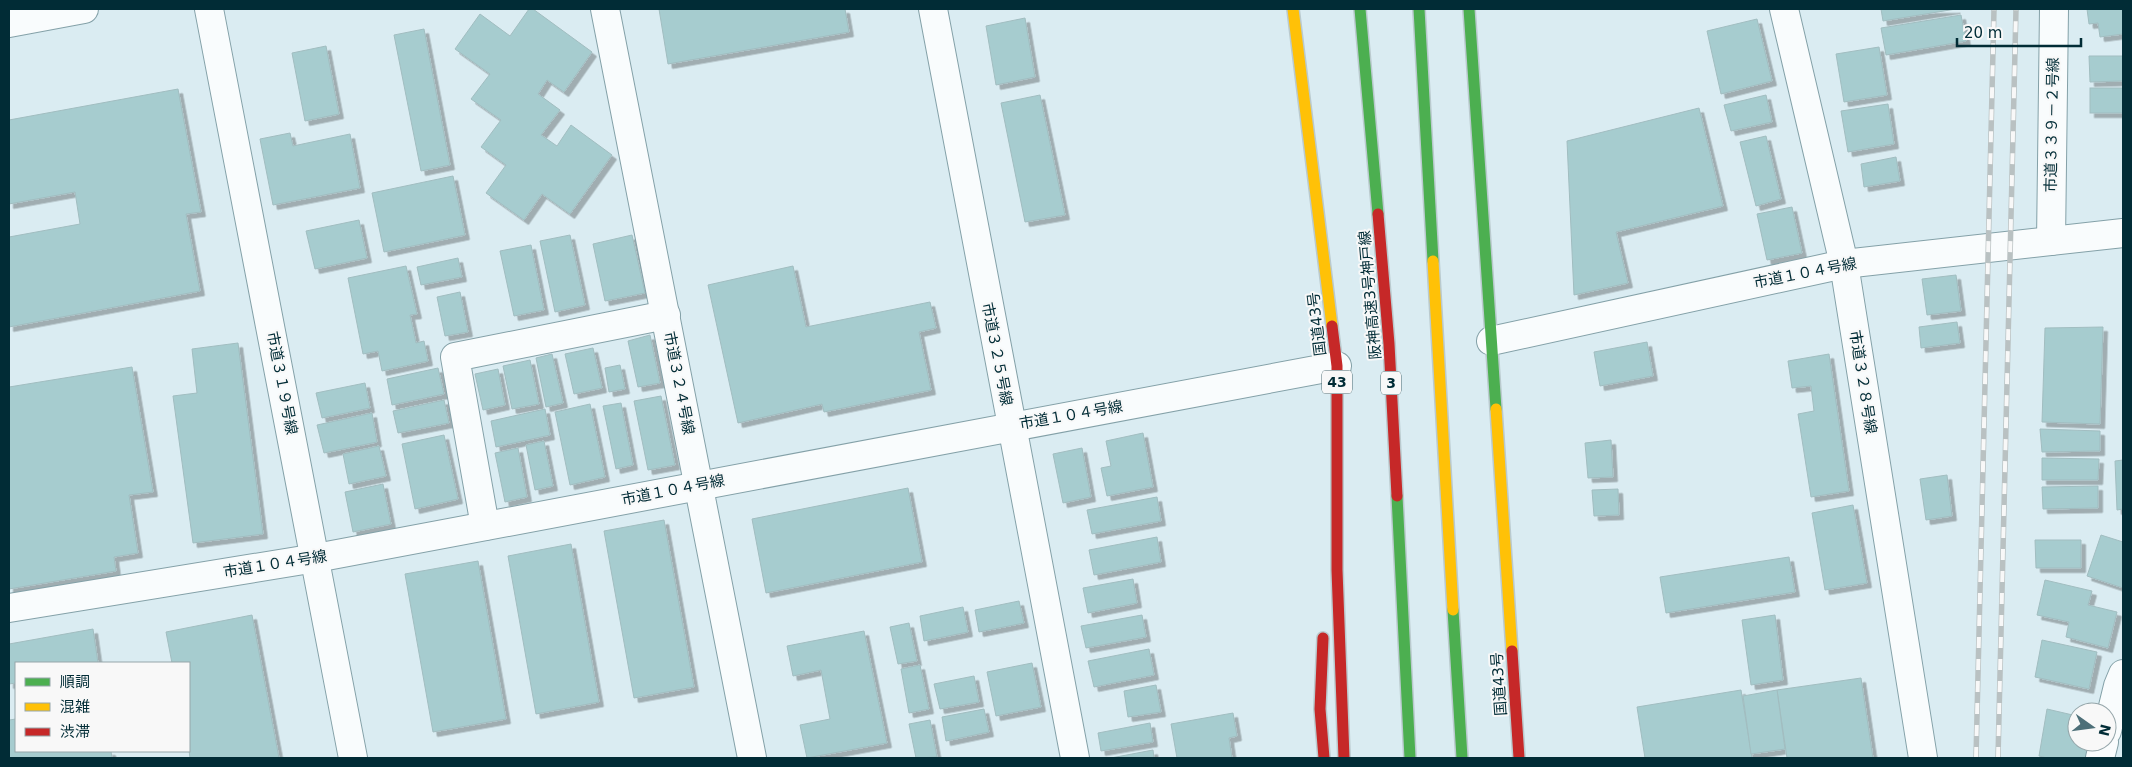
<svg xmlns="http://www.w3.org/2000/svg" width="2132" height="767" viewBox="0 0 2132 767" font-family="'DejaVu Sans','Noto Sans JP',sans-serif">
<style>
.building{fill:#a6cccf;stroke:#a1bdc0;filter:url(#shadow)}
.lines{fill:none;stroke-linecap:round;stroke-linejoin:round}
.street-casing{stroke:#84a1a8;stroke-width:30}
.fast-casing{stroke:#bacace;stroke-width:14}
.slow-casing{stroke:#bacace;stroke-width:14}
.jam-casing{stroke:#bacace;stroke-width:14}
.street{stroke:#f9fcfd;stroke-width:28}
.fast{stroke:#4caf50;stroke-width:11}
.slow{stroke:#ffc107;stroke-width:11}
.jam{stroke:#c62828;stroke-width:11}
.rail-casing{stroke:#b9c1c2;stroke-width:5.5}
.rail{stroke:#f8f8f8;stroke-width:4;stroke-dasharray:11;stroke-linecap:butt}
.labels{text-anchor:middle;stroke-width:4;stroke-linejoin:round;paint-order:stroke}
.shield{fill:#f8f8f8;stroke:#4b6970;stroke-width:1}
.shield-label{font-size:14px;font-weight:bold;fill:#012c36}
.street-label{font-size:15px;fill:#012c36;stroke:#f8f8f8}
</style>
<defs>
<filter id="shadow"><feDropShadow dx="4.5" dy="4.5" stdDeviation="0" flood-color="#0004"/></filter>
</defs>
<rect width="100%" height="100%" fill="#daecf2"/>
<g class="building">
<polygon points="529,9 533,9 592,52 564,92 547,80 538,94 560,110 541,135 557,146 571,125 612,155 570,214 542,194 524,220 486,193 506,165 481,147 501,120 471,99 490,74 455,49 480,14 510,36"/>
<polygon points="659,9 845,9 849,32 668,64"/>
<polygon points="1881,9 1956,9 1883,21"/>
<polygon points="2087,9 2123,9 2123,34 2100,37 2098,23 2089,24"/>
<polygon points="1961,15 1966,41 1886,55 1881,28"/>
<polygon points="1025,18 1035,77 996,85 986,26"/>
<polygon points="1757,19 1772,81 1721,94 1707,31"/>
<polygon points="424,29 450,165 421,171 394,35"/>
<polygon points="326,46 339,114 305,121 292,53"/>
<polygon points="1879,47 1887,95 1844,102 1836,54"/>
<polygon points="2089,56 2123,56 2123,81 2090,82"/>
<rect x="2090" y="88" width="33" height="25"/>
<polygon points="178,89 201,212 186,214 200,291 9,327 9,237 80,224 75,192 9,204 9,120"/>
<polygon points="1040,95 1065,215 1025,222 1001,103"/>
<polygon points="1766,95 1772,122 1731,131 1724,105"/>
<polygon points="1888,104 1894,144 1848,152 1841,111"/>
<polygon points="1699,108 1723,206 1616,232 1628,283 1574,295 1567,141"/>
<polygon points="290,133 293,146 350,134 360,188 273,205 260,139"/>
<polygon points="1766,136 1781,199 1756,206 1740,142"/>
<polygon points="1896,157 1900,181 1864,187 1861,164"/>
<polygon points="453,176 465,235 384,252 372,193"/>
<polygon points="1792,207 1802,253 1767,260 1757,214"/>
<polygon points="359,220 367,258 315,269 306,231"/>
<polygon points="570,235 585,305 555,312 540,241"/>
<polygon points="632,235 645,293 605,301 593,244"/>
<polygon points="531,245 544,310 514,316 500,251"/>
<polygon points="458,258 462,277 421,285 417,267"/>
<polygon points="406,266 417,314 410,315 416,343 424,341 428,361 382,371 378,351 363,354 348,278"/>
<polygon points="793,266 806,327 930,302 936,328 919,332 931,390 824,412 822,404 738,423 708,285"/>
<polygon points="1956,275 1961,311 1927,315 1922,279"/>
<polygon points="460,292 468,332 445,336 437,297"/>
<polygon points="1957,322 1960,343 1921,348 1919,327"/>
<polygon points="2103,327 2100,424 2042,422 2045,328"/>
<polygon points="650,335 660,383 638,387 628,341"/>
<polygon points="1647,342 1653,376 1600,386 1594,352"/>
<polygon points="238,343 263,534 193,543 173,396 197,393 192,349"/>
<polygon points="593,348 602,388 574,394 565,354"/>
<polygon points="552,354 563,403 546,407 536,358"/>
<polygon points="1829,354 1849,491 1811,497 1798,414 1814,411 1811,386 1792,388 1788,361"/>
<polygon points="530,360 539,404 512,409 503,366"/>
<polygon points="620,365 625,389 609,392 605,368"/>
<polygon points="132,367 153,492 129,495 138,553 114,557 116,571 9,589 9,387"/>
<polygon points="438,368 444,394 392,405 387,379"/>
<polygon points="498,369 505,405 483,410 475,374"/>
<polygon points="365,383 370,408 322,418 316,393"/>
<polygon points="661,396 675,465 648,470 634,401"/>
<polygon points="444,400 449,423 398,433 393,411"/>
<polygon points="621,403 633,465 616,469 603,406"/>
<polygon points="590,404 605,477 570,485 555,412"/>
<polygon points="545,409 550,435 496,447 491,421"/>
<polygon points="372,413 377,442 324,453 317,425"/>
<polygon points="2040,429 2100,431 2100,451 2042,452"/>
<polygon points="1143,433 1153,487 1107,496 1101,468 1111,466 1106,441"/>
<polygon points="444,435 458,499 415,509 402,444"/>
<polygon points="1611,440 1613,477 1588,478 1585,443"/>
<polygon points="544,441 553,486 535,490 526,445"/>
<polygon points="379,446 386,476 349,484 343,454"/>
<polygon points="518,448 527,497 505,502 495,453"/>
<polygon points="1082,448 1091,497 1063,503 1053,454"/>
<polygon points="2042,458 2099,459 2098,480 2042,480"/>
<polygon points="2123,460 2123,509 2117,510 2115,461"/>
<polygon points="1947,475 1952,516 1926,520 1920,479"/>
<polygon points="383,484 391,524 353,532 345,492"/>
<polygon points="2098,486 2098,508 2043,509 2042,487"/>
<polygon points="908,488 922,562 766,593 752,519"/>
<polygon points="1618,489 1619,515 1594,516 1592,490"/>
<polygon points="1157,497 1161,521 1092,534 1087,510"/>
<polygon points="1853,505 1867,583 1825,590 1812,513"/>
<polygon points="664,520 694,687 634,698 604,531"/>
<polygon points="2101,535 2123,542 2123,588 2087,576"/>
<polygon points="1157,537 1161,562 1094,575 1089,550"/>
<polygon points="2035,540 2081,540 2081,568 2036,568"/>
<polygon points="571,544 599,702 536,714 508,556"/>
<polygon points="1789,557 1795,592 1666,613 1660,577"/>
<polygon points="478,561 506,719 433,732 405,574"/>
<polygon points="1133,579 1137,603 1088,613 1083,588"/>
<polygon points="2045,580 2092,591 2088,605 2117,612 2108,648 2066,637 2069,622 2037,615"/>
<polygon points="1019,601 1024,623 979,632 975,610"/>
<polygon points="963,607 968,632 924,641 920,616"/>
<polygon points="252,615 279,758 190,758 189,750 189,663 172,663 166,632"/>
<polygon points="1142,615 1146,637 1086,648 1081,626"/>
<polygon points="1775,615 1783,680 1751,685 1742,620"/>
<polygon points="909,623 917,661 898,664 890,627"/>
<polygon points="93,629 98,663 16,663 16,683 9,684 9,644"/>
<polygon points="864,631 887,743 807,758 800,725 830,719 821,670 793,676 787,646"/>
<polygon points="2042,640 2097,652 2089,689 2035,677"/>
<polygon points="1149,649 1154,675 1094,687 1088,661"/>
<polygon points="1032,663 1041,707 996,716 987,672"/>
<polygon points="920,665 929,709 909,713 901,669"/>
<polygon points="974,676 979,702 940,709 934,684"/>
<polygon points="1861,678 1873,758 1787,758 1777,690"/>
<polygon points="1156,685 1161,712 1128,717 1124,691"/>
<polygon points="1741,690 1752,758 1645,758 1637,707"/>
<polygon points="1777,690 1785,749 1751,754 1743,696"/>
<polygon points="984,709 989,732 946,741 942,717"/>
<polygon points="2047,709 2077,716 2077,742 2095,742 2091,758 2047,758 2039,756"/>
<polygon points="1233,713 1237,736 1229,738 1232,758 1177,758 1171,724"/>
<polygon points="16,719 16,751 111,751 112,758 9,758 9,720"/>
<polygon points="930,720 937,757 916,758 909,724"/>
<polygon points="1150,723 1153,742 1101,751 1098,733"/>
<polygon points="1153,750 1154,758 1111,758"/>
</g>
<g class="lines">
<g class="street-casing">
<g id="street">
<polyline points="209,9 353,758"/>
<polyline points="605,9 752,758"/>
<polyline points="933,9 1075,758"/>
<polyline points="1784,9 1844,264 1923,758"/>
<polyline points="9,23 84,9"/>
<polyline points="2051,241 2054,9"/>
<polyline points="1491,341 1844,264 2123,233"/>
<polyline points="485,526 455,357 666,315"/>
<polyline points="9,608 316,558 1337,366"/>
<polyline points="2107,731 2118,686 2123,674"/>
<polyline points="2100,758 2104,742"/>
</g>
</g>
<g class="fast-casing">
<g id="fast">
<polyline points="1360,9 1378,214"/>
<polyline points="1419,9 1433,261"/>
<polyline points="1469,9 1496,409"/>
<polyline points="1397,496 1410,758"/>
<polyline points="1453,610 1462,758"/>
</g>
</g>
<g class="slow-casing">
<g id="slow">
<polyline points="1293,9 1332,326"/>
<polyline points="1433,261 1453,610"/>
<polyline points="1496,409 1512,651"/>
</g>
</g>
<g class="jam-casing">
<g id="jam">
<polyline points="1378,214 1389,344 1397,496"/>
<polyline points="1332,326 1337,366 1337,570 1344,758"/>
<polyline points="1323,638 1320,709 1324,758"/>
<polyline points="1512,651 1519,758"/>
</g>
</g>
<use href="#street" class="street"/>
<use href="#fast" class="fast"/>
<use href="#slow" class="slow"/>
<use href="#jam" class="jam"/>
<g class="rail-casing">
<g id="rail">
<polyline points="1976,758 1994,9"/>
<polyline points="1998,758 2016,9"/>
</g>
</g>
<use href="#rail" class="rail"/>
</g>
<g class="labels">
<g class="shield">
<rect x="1322" y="370.5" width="30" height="23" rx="4"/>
<rect x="1381" y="371.5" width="20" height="23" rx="4"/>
</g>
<g class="shield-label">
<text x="1337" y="387">43</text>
<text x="1391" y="388">3</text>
</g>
<g class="street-label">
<text transform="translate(2052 125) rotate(-89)" y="5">市道３３９－２号線</text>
<text transform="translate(1805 273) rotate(-11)" y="5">市道１０４号線</text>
<text transform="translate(1370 295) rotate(-95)" y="5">阪神高速3号神戸線</text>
<text transform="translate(1317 324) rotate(-97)" y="5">国道43号</text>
<text transform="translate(997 354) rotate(79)" y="5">市道３２５号線</text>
<text transform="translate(1863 382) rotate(81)" y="5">市道３２８号線</text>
<text transform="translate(282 383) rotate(79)" y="5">市道３１９号線</text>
<text transform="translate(679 383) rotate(79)" y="5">市道３２４号線</text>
<text transform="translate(1071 415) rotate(-10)" y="5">市道１０４号線</text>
<text transform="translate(673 490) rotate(-11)" y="5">市道１０４号線</text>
<text transform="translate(275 564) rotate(-9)" y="5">市道１０４号線</text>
<text transform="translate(1499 684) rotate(-94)" y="5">国道43号</text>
</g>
</g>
<rect width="2132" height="767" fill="none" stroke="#012c36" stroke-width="20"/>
<rect x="15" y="662" width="175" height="90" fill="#f8f8f8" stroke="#95a6aa"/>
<rect x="25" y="678" width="25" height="8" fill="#4caf50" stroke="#95a6aa"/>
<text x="60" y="687" font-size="15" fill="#012c36">順調</text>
<rect x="25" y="703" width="25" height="8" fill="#ffc107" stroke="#95a6aa"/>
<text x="60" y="712" font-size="15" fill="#012c36">混雑</text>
<rect x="25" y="728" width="25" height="8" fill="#c62828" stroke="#95a6aa"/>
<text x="60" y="737" font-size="15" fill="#012c36">渋滞</text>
<g transform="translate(2092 727) rotate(104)"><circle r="24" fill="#f8f8f8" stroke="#95a6aa"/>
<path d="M0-4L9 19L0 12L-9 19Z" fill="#4d6f78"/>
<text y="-8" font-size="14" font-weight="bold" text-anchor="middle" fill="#012c36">N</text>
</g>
<path d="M1957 38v8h124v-8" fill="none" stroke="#012c36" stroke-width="2.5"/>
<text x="1964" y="38" font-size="15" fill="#012c36" stroke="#f8f8f8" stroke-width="4" paint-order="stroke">20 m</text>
</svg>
